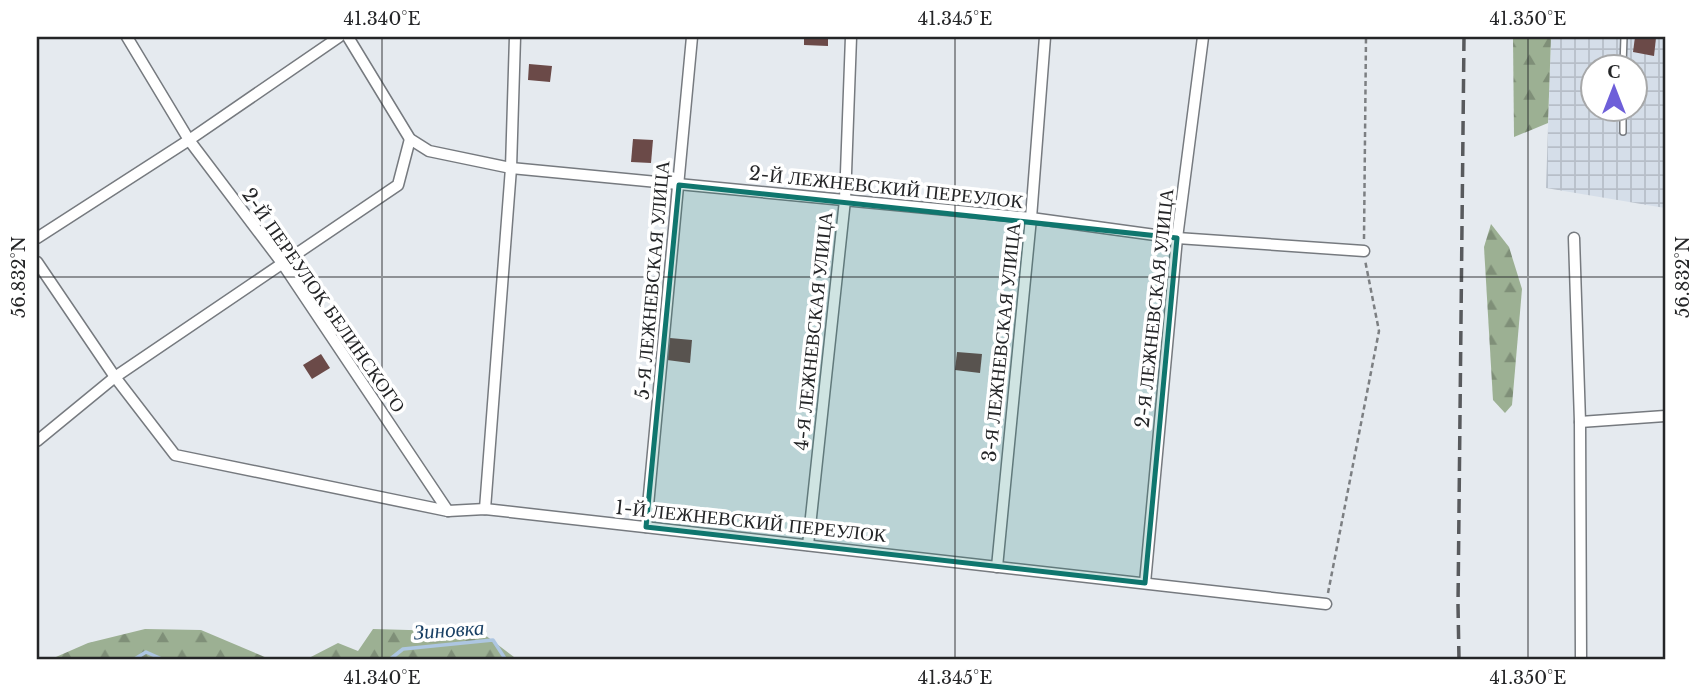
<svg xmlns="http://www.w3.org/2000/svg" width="1702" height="697" viewBox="0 0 1702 697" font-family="'Libre Baskerville',serif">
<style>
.industrial{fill:url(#industrial-grid);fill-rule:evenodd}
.forest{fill:url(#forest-firs)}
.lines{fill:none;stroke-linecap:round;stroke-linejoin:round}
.stream{stroke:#adc6e1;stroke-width:3.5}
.building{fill:#6b4a48}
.lane-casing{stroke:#767a7f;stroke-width:8}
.street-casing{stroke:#767a7f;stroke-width:13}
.path{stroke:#7c7f82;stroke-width:2.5;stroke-dasharray:5 3.5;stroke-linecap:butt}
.lane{stroke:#fff;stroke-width:5}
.street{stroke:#fff;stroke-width:10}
.rail{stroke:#585a5d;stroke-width:3.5;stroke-dasharray:14 7;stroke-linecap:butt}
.marked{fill:#0f766e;fill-opacity:0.2;stroke:#0f766e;stroke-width:5;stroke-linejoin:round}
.ticks{fill:none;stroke:#242527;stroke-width:2;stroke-opacity:0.45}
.labels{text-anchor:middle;stroke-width:7;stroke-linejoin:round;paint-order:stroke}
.street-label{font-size:19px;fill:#242527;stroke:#fff}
.water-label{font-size:21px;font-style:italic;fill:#183f64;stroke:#fff}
.neatline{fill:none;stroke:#242527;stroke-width:2.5}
.ticks-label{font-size:18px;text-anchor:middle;fill:#242527}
</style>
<defs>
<pattern id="industrial-grid" width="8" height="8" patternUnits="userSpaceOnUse" patternTransform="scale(1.75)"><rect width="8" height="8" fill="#d5dee9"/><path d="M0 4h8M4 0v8" fill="none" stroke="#b7bec8"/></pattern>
<pattern id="forest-firs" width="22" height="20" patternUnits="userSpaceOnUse" patternTransform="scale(1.75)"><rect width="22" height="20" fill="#9cb093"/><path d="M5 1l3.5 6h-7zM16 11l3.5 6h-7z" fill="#7f8f78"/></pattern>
</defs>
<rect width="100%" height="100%" fill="#e5eaef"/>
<path class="industrial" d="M1551 37H1665V208L1546 188ZM1594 66H1636V108H1594Z"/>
<g class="forest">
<polygon points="1513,37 1551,37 1548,123 1514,137"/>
<polygon points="1491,224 1509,247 1522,289 1512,405 1505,413 1493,400 1484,247"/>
<polygon points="145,629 201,630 272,660 49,660 88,643"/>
<polygon points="373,629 481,632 518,660 305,660 338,643 358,651"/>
</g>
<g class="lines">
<g class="stream">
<polyline points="133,660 146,652 164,660"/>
<polyline points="389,660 403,649 493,640 506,660"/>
</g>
</g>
<g class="building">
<polygon points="804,37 828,37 828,46 804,45"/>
<polygon points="1635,37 1656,38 1654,56 1633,52"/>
<polygon points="529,64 552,66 550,82 528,80"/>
<polygon points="633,139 653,140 651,163 631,162"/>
<polygon points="670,338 692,340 690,363 667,360"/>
<polygon points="957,352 982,354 980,373 955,370"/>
<polygon points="321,354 330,368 312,379 303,365"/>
</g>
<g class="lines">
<g class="lane-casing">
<g id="lane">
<polyline points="1623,66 1624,37"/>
<polyline points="1623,132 1623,108"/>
</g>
</g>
<g class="street-casing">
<g id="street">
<polyline points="127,37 189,140 282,263 448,511"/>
<polyline points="348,37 410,139 429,151 511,168 1031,218 1177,238 1364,251"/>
<polyline points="37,238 189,140 339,37"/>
<polyline points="1574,238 1580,422 1581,660"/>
<polyline points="37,262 115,377 175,455 448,511 485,509 1326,604"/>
<polyline points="1580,422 1665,416"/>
<polyline points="37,441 115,377 398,185 410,139"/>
<polyline points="485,509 511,168 515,37"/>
<polyline points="646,527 692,37"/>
<polyline points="808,545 845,200 851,37"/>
<polyline points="997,567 1031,218 1045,37"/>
<polyline points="1145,583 1177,238 1203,37"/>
</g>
</g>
<g class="path">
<polyline points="1364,239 1366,37"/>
<polyline points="1328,593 1379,331 1365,260"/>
</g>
<use href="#lane" class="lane"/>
<use href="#street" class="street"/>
<polyline class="rail" points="1459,660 1458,605 1464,37"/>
</g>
<path class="marked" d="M679 185 1177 238 1145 583 646 527Z"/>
<path class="ticks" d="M382 37V660M955 37V660M1528 37V660M37 277H1665"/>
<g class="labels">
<g class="street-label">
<text transform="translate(886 187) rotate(6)" y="7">2-Й ЛЕЖНЕВСКИЙ ПЕРЕУЛОК</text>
<text transform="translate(652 280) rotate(-85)" y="7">5-Я ЛЕЖНЕВСКАЯ УЛИЦА</text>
<text transform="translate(324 300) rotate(55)" y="7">2-Й ПЕРЕУЛОК БЕЛИНСКОГО</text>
<text transform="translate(1154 308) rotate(-84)" y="7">2-Я ЛЕЖНЕВСКАЯ УЛИЦА</text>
<text transform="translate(813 331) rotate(-84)" y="7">4-Я ЛЕЖНЕВСКАЯ УЛИЦА</text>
<text transform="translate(1001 342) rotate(-84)" y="7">3-Я ЛЕЖНЕВСКАЯ УЛИЦА</text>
<text transform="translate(751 521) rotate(6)" y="7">1-Й ЛЕЖНЕВСКИЙ ПЕРЕУЛОК</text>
</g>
<g class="water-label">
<text transform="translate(449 630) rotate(-4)" y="7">Зиновка</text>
</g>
</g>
<rect width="1702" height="697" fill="none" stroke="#ffffff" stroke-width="77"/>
<g transform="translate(1614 88)"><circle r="33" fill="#ffffff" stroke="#a7a8a9" stroke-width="2"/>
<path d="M0-5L12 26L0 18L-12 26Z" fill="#6e5fd9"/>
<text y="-10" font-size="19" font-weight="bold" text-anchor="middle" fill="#242527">С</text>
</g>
<rect x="38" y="38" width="1626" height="620" class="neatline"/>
<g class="ticks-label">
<text x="382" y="25">41.340°E</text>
<text x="955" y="25">41.345°E</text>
<text x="1528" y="25">41.350°E</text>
<text transform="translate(19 277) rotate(-90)" y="6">56.832°N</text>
<text transform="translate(1683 277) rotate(-90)" y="6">56.832°N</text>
<text x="382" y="684">41.340°E</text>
<text x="955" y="684">41.345°E</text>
<text x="1528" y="684">41.350°E</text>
</g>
</svg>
